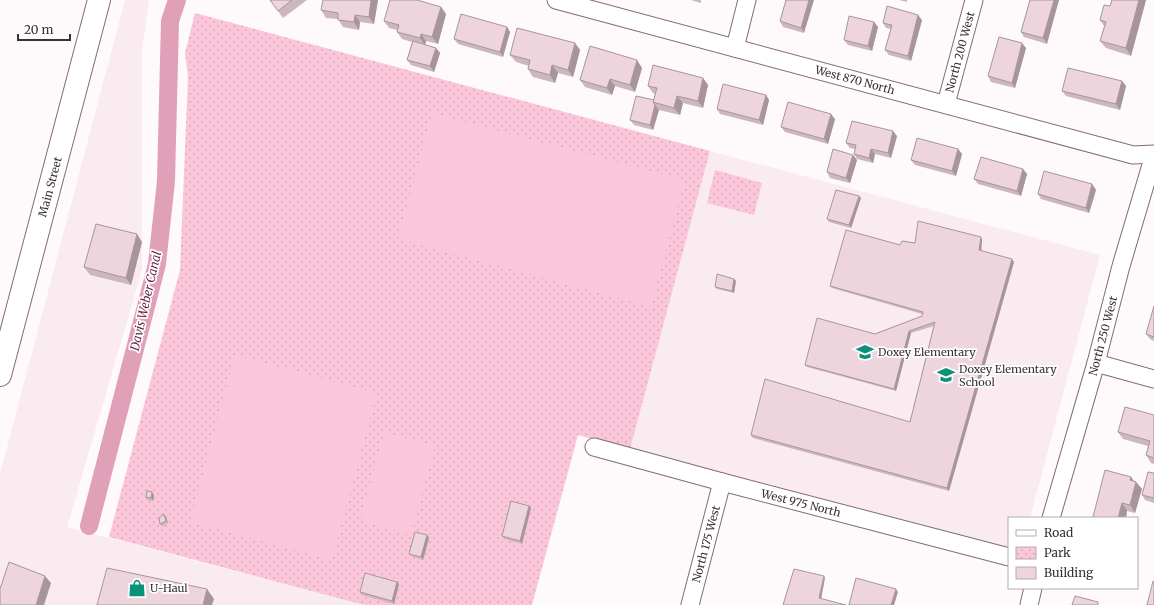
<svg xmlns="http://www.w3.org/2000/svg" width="1154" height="605" viewBox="0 0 1154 605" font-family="Merriweather,serif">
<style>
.built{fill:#f9ebf0}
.park{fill:url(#park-dots)}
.garden{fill:#fbc6d9}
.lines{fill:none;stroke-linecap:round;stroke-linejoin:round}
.canal{stroke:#e0a0b7;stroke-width:18}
.minor-casing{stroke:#826c73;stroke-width:19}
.secondary-casing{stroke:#826c73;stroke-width:24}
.minor{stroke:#fff;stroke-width:17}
.secondary{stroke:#fff;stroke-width:22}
.wall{fill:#cdb7be}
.shaded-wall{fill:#a7959b}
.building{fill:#eed5dd;stroke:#a7959b}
.labels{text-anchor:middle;stroke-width:3.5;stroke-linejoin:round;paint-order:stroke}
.street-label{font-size:11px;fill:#3b3134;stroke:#fff}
.poi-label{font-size:11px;fill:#3b3134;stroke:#fff;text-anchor:start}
.water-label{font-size:12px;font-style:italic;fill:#661c3f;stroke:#fff}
</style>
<defs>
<pattern id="park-dots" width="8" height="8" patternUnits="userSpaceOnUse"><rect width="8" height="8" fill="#fbc6d9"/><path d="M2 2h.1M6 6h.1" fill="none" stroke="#d8abbb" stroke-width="1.8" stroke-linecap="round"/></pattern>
</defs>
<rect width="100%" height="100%" fill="#fef9fa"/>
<g class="built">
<polygon points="125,0 149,0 142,51 142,270 67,527 364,605 0,605 0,474"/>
<polygon points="710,151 1100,255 1030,518 1009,518 1009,549 630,449"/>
</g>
<g class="park">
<polygon points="195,13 710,151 630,449 578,435 532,605 364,605 109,537 180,270 188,76 185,53"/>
<polygon points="715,170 762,183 754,215 707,203"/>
</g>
<g class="garden">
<polygon points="432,113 685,180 651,307 398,239"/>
<polygon points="235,355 377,393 332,560 190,522"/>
<polygon points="384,432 435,446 411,535 360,521"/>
</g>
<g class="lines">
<polyline class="canal" points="89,526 157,264 166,181 170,21 177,0"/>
<g class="minor-casing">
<g id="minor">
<polyline points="556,0 1133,155 1154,154"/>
<polyline points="735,48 747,0"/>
<polyline points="946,104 974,0"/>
<polyline points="1096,363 1154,379"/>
<polyline points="594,447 722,482 1009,557"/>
<polyline points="1051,518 1096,363 1121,266 1154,155"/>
<polyline points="690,605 722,482"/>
<polyline points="1029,605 1033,588"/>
</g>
</g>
<g class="secondary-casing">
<polyline id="secondary" points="0,375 99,0"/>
</g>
<use href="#minor" class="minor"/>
<use href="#secondary" class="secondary"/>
</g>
<g class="wall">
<polygon points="270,0 307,0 283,18"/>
<polygon points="323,0 378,0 374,24 360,22 359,30 343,27 338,19 326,18 321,10"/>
<polygon points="691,0 701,0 701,3"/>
<polygon points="786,0 804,33 783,27 780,21"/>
<polygon points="899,0 907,0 907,2"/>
<polygon points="1030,0 1047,44 1024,37 1021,32"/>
<polygon points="1112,0 1146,0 1131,56 1106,48 1100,41 1104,26 1100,20 1110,6"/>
<polygon points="441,7 446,14 438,44 426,41 425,45 436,48 440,53 434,72 411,65 407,60 412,42 402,39 397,32 397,30 389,28 384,21"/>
<polygon points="922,20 911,61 889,55 885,50 891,29 886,28 883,23"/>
<polygon points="874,22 878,27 872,51 848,45 844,40"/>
<polygon points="507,27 510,32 503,57 458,44 454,39"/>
<polygon points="575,43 580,50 573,77 558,73 555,83 533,77 528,69 529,66 516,62 510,55"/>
<polygon points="1026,48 1015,88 991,82 988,76"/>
<polygon points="642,68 635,92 615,86 612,95 585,87 580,80"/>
<polygon points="703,78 708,85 703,108 683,103 680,115 659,110 653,130 634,125 630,120 654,100 655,94 653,93 648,86"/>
<polygon points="1122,81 1126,86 1120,110 1066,96 1062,91"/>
<polygon points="766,95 769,100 763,125 720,114 717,109"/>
<polygon points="835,119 828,144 785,132 781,127"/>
<polygon points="897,136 891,158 875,154 873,163 857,159 854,154 855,149 850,148 846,143"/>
<polygon points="958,149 962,154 956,176 915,165 911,160"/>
<polygon points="853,155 857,160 850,183 830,178 827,172"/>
<polygon points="1023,169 1027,174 1021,196 978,184 974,179"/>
<polygon points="1092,184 1096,190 1089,213 1041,199 1038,194"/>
<polygon points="859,196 861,198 851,228 829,222 827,219"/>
<polygon points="981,237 982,240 981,251 1014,262 949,491 753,438 751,435 910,422 934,326 911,333 896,391 807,367 805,365 875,334 922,316 922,314 832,288 830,286 900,245 915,243"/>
<polygon points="142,242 131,285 90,275 84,267"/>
<polygon points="734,279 736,281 734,293 717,289 715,287"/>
<polygon points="1154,306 1154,341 1150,339 1146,334"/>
<polygon points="1154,415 1154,464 1151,463 1146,455 1148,446 1123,439 1118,432"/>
<polygon points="1154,473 1154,503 1145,500 1142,495"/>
<polygon points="1131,477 1133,481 1136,482 1142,489 1135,513 1127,511 1126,518 1094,518 1093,517"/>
<polygon points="154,495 153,501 147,500 146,497"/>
<polygon points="529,506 531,508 522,544 504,539 502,536"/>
<polygon points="166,517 168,523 162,527 160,524"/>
<polygon points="429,538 423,560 411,556 409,554"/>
<polygon points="399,584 394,604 362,595 360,592"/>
</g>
<g class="shaded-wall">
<polygon points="371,0 378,0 374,24 369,17"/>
<polygon points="809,0 814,0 804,33 801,28"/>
<polygon points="1054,0 1059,0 1047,44 1043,38"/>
<polygon points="1139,0 1146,0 1131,56 1126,48"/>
<polygon points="441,7 446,14 438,44 432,37"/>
<polygon points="355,15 360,22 359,30 354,22"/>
<polygon points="918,15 922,20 911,61 908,56"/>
<polygon points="874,22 878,27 872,51 868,46"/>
<polygon points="507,27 510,32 503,57 500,52"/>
<polygon points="421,34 426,41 425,46 420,38"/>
<polygon points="575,43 580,50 573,77 568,70"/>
<polygon points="1022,43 1026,48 1015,88 1012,83"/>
<polygon points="436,48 440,53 434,72 430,66"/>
<polygon points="637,60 642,68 635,92 630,85"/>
<polygon points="552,65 558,73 555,83 550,75"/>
<polygon points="703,78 708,85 703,108 698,101"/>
<polygon points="610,79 615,86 612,95 607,88"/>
<polygon points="1122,81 1126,86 1120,110 1116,104"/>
<polygon points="766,95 769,100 763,125 759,120"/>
<polygon points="677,96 683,103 680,115 674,108"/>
<polygon points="655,105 659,110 653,130 650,125"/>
<polygon points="831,114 835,119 828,144 824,139"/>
<polygon points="893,131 897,136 891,158 888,153"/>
<polygon points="871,149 875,154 873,163 869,158"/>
<polygon points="958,149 962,154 956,176 952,171"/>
<polygon points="853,155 857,160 850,183 846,178"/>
<polygon points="1023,169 1027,174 1021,196 1017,191"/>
<polygon points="1092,184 1096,190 1089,213 1086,208"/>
<polygon points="859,196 861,198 851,228 849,225"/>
<polygon points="137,234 142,242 131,285 126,278"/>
<polygon points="981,237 982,240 981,253 979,250"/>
<polygon points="1012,259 1014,262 949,491 947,488"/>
<polygon points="734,279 736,281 734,293 732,291"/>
<polygon points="909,331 911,333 896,391 894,389"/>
<polygon points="1131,477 1136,484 1136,482 1142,489 1135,513 1130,505 1130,480"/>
<polygon points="152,492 154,495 153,501 151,498"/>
<polygon points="1122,503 1127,511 1126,518 1118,518"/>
<polygon points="529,506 531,508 522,544 520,541"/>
<polygon points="164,514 166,517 168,523 166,521"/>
<polygon points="427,535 429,538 423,560 421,557"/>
<polygon points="45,576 51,583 44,605 36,605"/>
<polygon points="824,576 825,578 821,600 819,598"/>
<polygon points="397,582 399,584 394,604 392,601"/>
<polygon points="207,589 214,599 212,605 203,605"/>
<polygon points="896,589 898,592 894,605 891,605"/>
</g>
<g class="building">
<polygon points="270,0 292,0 278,11"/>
<polygon points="323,0 371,0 369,17 355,15 354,22 338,20 338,13 321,10"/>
<polygon points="390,0 417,0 441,7 432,37 421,34 420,38 397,32 399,25 384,21"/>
<polygon points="786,0 809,0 801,28 780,21"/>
<polygon points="1030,0 1054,0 1043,38 1021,32"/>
<polygon points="1112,0 1139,0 1126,48 1100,41 1106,22 1100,20 1104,5 1110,6"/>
<polygon points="887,6 918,15 908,56 885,50 892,25 883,23"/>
<polygon points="461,14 507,27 500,52 454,39"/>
<polygon points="849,16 874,22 868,46 844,40"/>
<polygon points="517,28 575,43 568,70 552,65 550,75 528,69 530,60 510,55"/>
<polygon points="999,37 1022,43 1012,83 988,76"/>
<polygon points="413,41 436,48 430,66 407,60"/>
<polygon points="590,46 637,60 630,85 610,79 607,88 580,80"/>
<polygon points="653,65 703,78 698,101 677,96 674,108 653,102 657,88 648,86"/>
<polygon points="1068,68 1122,81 1116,104 1062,91"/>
<polygon points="723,84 766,95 759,120 717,109"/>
<polygon points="636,96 654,100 653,102 655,105 650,125 630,120"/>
<polygon points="788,102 831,114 824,139 781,127"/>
<polygon points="852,121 893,131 888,153 871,149 869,158 854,154 856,145 846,143"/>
<polygon points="917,138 958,149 952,171 911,160"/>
<polygon points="833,149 853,155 846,178 827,172"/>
<polygon points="981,157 1023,169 1017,191 974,179"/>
<polygon points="1044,171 1092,184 1086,208 1038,194"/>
<polygon points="836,190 859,196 849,225 827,219"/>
<polygon points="918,221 981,237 979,250 1012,259 947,488 751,435 765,379 910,422 935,322 909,331 894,389 805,365 817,318 875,334 922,316 923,312 830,286 846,230 900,245 902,241 915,243"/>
<polygon points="96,224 137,234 126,278 84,267"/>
<polygon points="717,274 734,279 732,291 715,287"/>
<polygon points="1154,306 1154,337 1146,334"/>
<polygon points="1125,407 1154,415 1154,458 1146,455 1150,441 1118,432"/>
<polygon points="1105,470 1131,477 1130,480 1136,482 1130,505 1122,503 1118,518 1098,518 1093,517"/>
<polygon points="1148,472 1154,473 1154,498 1142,495"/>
<polygon points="147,491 152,492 151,498 146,497"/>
<polygon points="511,501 529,506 520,541 502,536"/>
<polygon points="164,514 166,521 160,524 159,518"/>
<polygon points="415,532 427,535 421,557 409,554"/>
<polygon points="9,562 45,576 36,605 0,605 0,589"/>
<polygon points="107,568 207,589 203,605 97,605"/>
<polygon points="794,569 824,576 819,598 846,605 783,605"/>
<polygon points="365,573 397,582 392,601 360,592"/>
<polygon points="856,578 896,589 891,605 849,605"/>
<polygon points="1153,581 1154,582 1154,605 1147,605"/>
<polygon points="1075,596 1098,602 1098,605 1072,605"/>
</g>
<defs>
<g id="school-bare" transform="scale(1.38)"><path d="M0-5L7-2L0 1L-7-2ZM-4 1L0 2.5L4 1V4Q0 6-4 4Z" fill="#0c9179" stroke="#fff" stroke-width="2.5" paint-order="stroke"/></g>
<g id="shop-bare" transform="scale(1.38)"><path d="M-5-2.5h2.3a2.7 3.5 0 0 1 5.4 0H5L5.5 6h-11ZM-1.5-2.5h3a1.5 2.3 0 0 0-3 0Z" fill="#0c9179" stroke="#fff" stroke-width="2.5" paint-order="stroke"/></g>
</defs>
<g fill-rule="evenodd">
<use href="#school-bare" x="865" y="352"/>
<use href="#school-bare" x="946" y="375"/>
<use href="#shop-bare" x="137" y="588"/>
</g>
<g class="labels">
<g class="street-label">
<text transform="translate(960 52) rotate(-75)" y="4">North 200 West</text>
<text transform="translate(855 80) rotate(15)" y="4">West 870 North</text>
<text transform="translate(50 187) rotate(-75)" y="4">Main Street</text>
<text transform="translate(1103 336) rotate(-75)" y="4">North 250 West</text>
<text transform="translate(801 503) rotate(14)" y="4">West 975 North</text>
<text transform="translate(706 544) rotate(-75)" y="4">North 175 West</text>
</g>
<g class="poi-label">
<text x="878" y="356">Doxey Elementary</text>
<text x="959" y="373">Doxey Elementary<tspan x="959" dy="13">School</tspan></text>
<text x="150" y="592">U-Haul</text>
</g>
<g class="water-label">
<text transform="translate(146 301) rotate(-77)" y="4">Davis Weber Canal</text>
</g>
</g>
<rect x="1008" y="517" width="130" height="72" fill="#ffffff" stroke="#b1adae"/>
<rect x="1016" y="530" width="20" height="6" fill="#ffffff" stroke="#b1adae"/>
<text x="1044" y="537" font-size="12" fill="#3b3134">Road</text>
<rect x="1016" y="547" width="20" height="12" fill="url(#park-dots)" stroke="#b1adae"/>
<text x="1044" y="557" font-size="12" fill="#3b3134">Park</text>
<rect x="1016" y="567" width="20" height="12" fill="#eed5dd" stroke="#b1adae"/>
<text x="1044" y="577" font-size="12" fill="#3b3134">Building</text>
<path d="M18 34v6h52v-6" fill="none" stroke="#3b3134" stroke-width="2"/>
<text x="24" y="34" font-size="12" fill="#3b3134" stroke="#ffffff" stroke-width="3" paint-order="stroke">20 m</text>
</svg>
